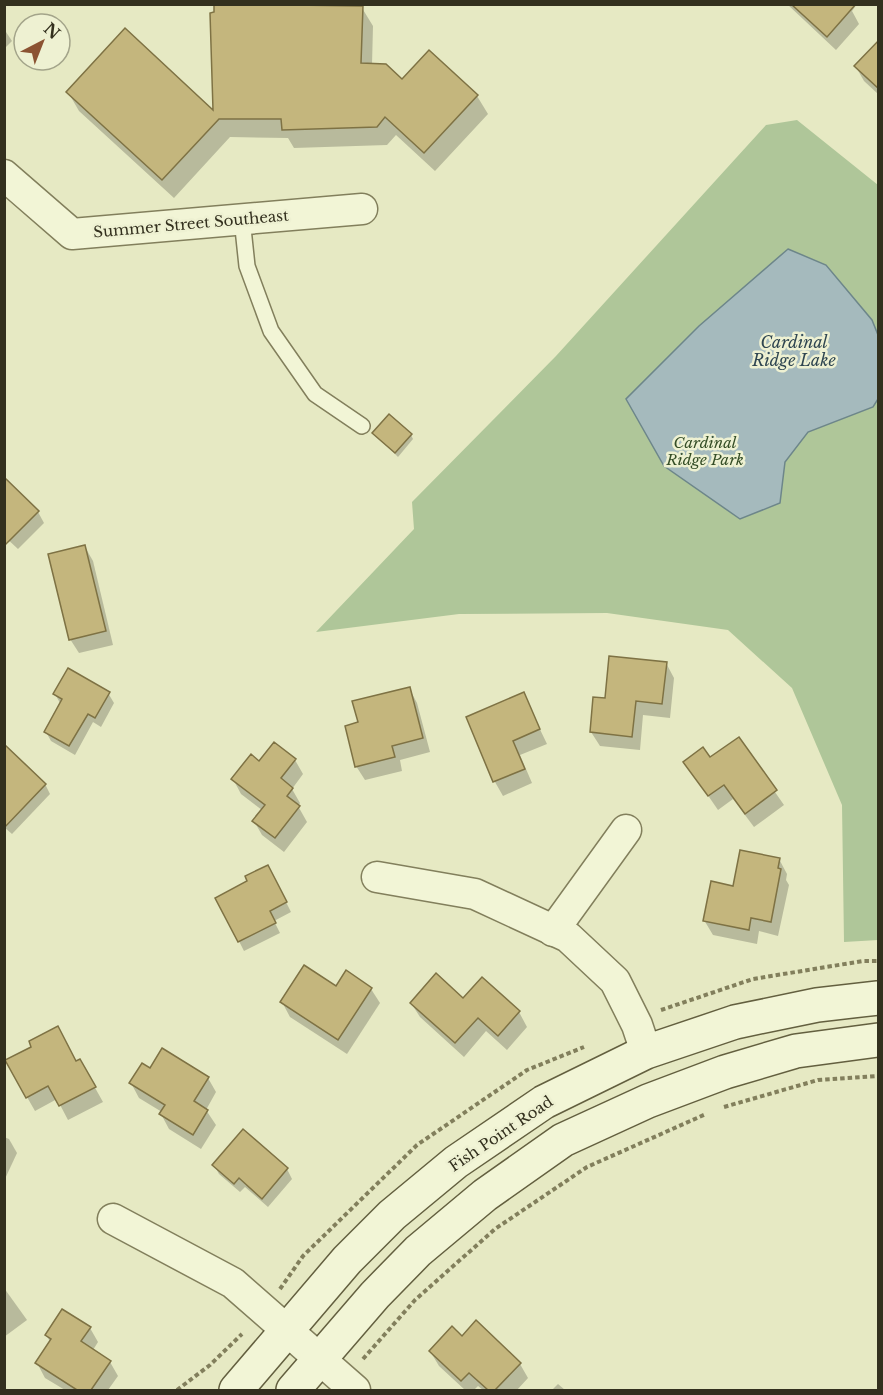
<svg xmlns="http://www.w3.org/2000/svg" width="883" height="1395" viewBox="0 0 883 1395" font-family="'Libre Baskerville',serif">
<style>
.green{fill:#afc699}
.water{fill:#a5babd;stroke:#6d868a;stroke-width:1.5}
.shadow{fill:#0003}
.building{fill:#c4b67d;stroke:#7e7244;stroke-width:1.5}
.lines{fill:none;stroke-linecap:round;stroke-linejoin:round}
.lane-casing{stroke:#827f5c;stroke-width:18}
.street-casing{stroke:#827f5c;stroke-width:33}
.secondary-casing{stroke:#635f3f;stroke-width:36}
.path{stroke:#827f5c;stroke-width:4;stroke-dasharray:4.5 3;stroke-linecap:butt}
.lane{stroke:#f2f5d6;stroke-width:15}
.street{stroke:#f2f5d6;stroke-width:30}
.secondary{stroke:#f2f5d6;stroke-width:33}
.labels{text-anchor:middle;stroke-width:5;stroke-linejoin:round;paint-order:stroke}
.street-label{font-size:15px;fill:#33301e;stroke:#eef1d2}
.park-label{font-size:15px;font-style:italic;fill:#354e27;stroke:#eef1d2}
.water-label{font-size:16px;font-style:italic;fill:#2f4651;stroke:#eef1d2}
</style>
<rect width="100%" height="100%" fill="#e6e9c3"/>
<polygon class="green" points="797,120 878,185 878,940 844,942 842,805 792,688 728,630 607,613 459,614 316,632 414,529 412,502 556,356 766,125"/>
<polygon class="water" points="788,249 826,265 872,320 878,335 878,399 873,407 808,432 785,462 780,503 740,519 664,466 626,399 699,326"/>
<g class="shadow">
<polygon points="216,4 353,4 353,7 362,8 373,26 372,65 402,81 477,96 488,114 435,171 396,135 387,145 294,148 288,138 230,137 174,198 79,111 68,92 215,113"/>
<polygon points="787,4 857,4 852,11 859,24 836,50"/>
<polygon points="4,29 12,41 4,49"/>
<polygon points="878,42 878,94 864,81 856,67"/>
<polygon points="374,433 411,435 413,439 398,457"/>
<polygon points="38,512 44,523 18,549 4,536"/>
<polygon points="85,547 93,561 113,645 79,653 70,639"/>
<polygon points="666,663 674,678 670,718 643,715 640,750 600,746 591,732 606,700"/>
<polygon points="409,688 417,703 430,752 400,760 402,771 365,780 356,766"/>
<polygon points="108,693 114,703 101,727 93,722 75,755 51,741 46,732 60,703 55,694"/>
<polygon points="523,694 547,744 520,755 532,783 503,796 495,782 468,718"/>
<polygon points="738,739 784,805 754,827 733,799 718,810 685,762 710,759"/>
<polygon points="295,760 303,774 292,789 300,803 298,806 307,822 284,852 262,835 254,821 262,810 241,794 233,779 260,763"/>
<polygon points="45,784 50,794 12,834 4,827"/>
<polygon points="779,859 787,874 786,880 789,885 778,936 759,931 757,944 713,935 704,920 734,888"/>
<polygon points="273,876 291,912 274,921 280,933 244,951 217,898"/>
<polygon points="483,979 519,1012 527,1027 507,1050 486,1031 464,1057 420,1017 411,1003 464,1000"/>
<polygon points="336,988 371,989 380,1003 347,1054 290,1017 282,1002"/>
<polygon points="80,1061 103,1102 68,1120 57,1099 35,1111 27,1097"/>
<polygon points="150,1070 208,1078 216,1092 206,1110 216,1125 201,1149 169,1129 161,1114 162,1112 139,1098 131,1083"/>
<polygon points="4,1137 9,1139 17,1153 4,1181"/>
<polygon points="214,1165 287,1169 292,1179 268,1207 245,1187 240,1192 219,1174"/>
<polygon points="4,1288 27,1320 4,1337"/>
<polygon points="90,1328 98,1342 93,1350 110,1362 118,1376 108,1390 65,1390 45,1378 37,1363 51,1343 46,1335"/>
<polygon points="462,1338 520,1364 528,1378 517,1390 483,1390 478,1386 474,1390 465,1390 439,1366 430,1351"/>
<polygon points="558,1384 565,1390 552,1390"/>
</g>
<g class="building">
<polygon points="214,4 363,6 361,63 386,64 402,79 429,50 478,95 424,153 385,117 377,127 282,130 281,119 219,119 162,180 66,92 125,28 213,110 210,13 214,12"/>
<polygon points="791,4 856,4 827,37"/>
<polygon points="879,40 879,89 854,66"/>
<polygon points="389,414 412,434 395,453 372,433"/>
<polygon points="4,477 39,511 4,546"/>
<polygon points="85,545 106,631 69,640 48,554"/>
<polygon points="609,656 667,662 662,704 636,701 632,737 590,732 593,697 605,698"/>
<polygon points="68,668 110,692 95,718 88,714 69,746 44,732 62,699 53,694"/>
<polygon points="410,687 423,738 392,746 395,757 355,767 345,726 358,722 352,701"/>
<polygon points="524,692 540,729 513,741 525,769 493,782 466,717"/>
<polygon points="739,737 777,790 745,814 724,785 708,796 683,762 703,747 710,757"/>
<polygon points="274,742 296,759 281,778 293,788 287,796 300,806 275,838 252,821 265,805 231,779 251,754 259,761"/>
<polygon points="4,744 46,784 4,828"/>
<polygon points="740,850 780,858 778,868 781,869 771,922 751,918 749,930 703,921 711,881 733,886"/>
<polygon points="268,865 287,902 270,911 276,923 238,942 215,898 247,881 245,876"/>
<polygon points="304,965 336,986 346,970 372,988 338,1040 280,1002"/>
<polygon points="436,973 463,998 482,977 520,1011 498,1036 478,1018 455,1043 410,1003"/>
<polygon points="58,1026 76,1061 80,1059 96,1087 59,1106 48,1086 26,1098 5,1060 31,1047 29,1041"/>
<polygon points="162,1048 209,1077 194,1101 208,1110 193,1135 159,1114 165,1105 129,1083 142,1063 150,1068"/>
<polygon points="243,1129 288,1168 262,1199 239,1178 234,1184 212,1165"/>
<polygon points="62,1309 91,1327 81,1341 111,1361 91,1390 77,1390 35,1363 51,1339 45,1335"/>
<polygon points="476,1320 521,1363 495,1390 488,1390 469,1373 461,1381 429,1351 452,1326 462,1336"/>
</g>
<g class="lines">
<g class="lane-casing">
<polyline id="lane" points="242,219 247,266 271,331 315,394 362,426"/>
</g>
<g class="street-casing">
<g id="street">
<polyline points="4,175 72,234 362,209"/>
<polyline points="377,877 475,894 568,937 615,981 637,1025 646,1052"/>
<polyline points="553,931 626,830"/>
<polyline points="113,1219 233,1283 355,1390"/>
</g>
</g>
<g class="secondary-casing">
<g id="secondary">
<polyline points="236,1390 347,1260 392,1215 456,1162 544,1102 646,1052 735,1022 817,1005 878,998"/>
<polyline points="293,1390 375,1295 418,1251 485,1195 563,1140 648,1101 725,1072 796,1051 878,1040"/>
</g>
</g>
<g class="path">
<polyline points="661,1010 753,979 863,961 878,961"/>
<polyline points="724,1107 818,1080 878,1076"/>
<polyline points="280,1289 303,1256 417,1145 527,1070 584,1047"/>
<polyline points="363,1359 415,1300 495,1229 587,1167 706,1114"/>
<polyline points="177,1390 210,1365 242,1334"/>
</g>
<use href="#lane" class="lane"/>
<use href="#street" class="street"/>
<use href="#secondary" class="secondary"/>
</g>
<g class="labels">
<g class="street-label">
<text transform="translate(191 224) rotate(-5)" y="5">Summer Street Southeast</text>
<text transform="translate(501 1134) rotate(-34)" y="5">Fish Point Road</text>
</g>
<g class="park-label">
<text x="705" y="448">Cardinal<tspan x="705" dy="17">Ridge Park</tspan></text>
</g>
<g class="water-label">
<text x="794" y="348">Cardinal<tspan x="794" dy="18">Ridge Lake</tspan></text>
</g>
</g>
<rect width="883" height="1395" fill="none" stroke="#33301e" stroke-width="12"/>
<g transform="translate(42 42) rotate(42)"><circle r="28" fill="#eef1d2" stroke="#a3a48a" stroke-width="1.5"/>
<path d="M0-4.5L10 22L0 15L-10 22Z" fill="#8b5332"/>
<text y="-9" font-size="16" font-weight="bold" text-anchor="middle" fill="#33301e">N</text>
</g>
</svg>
